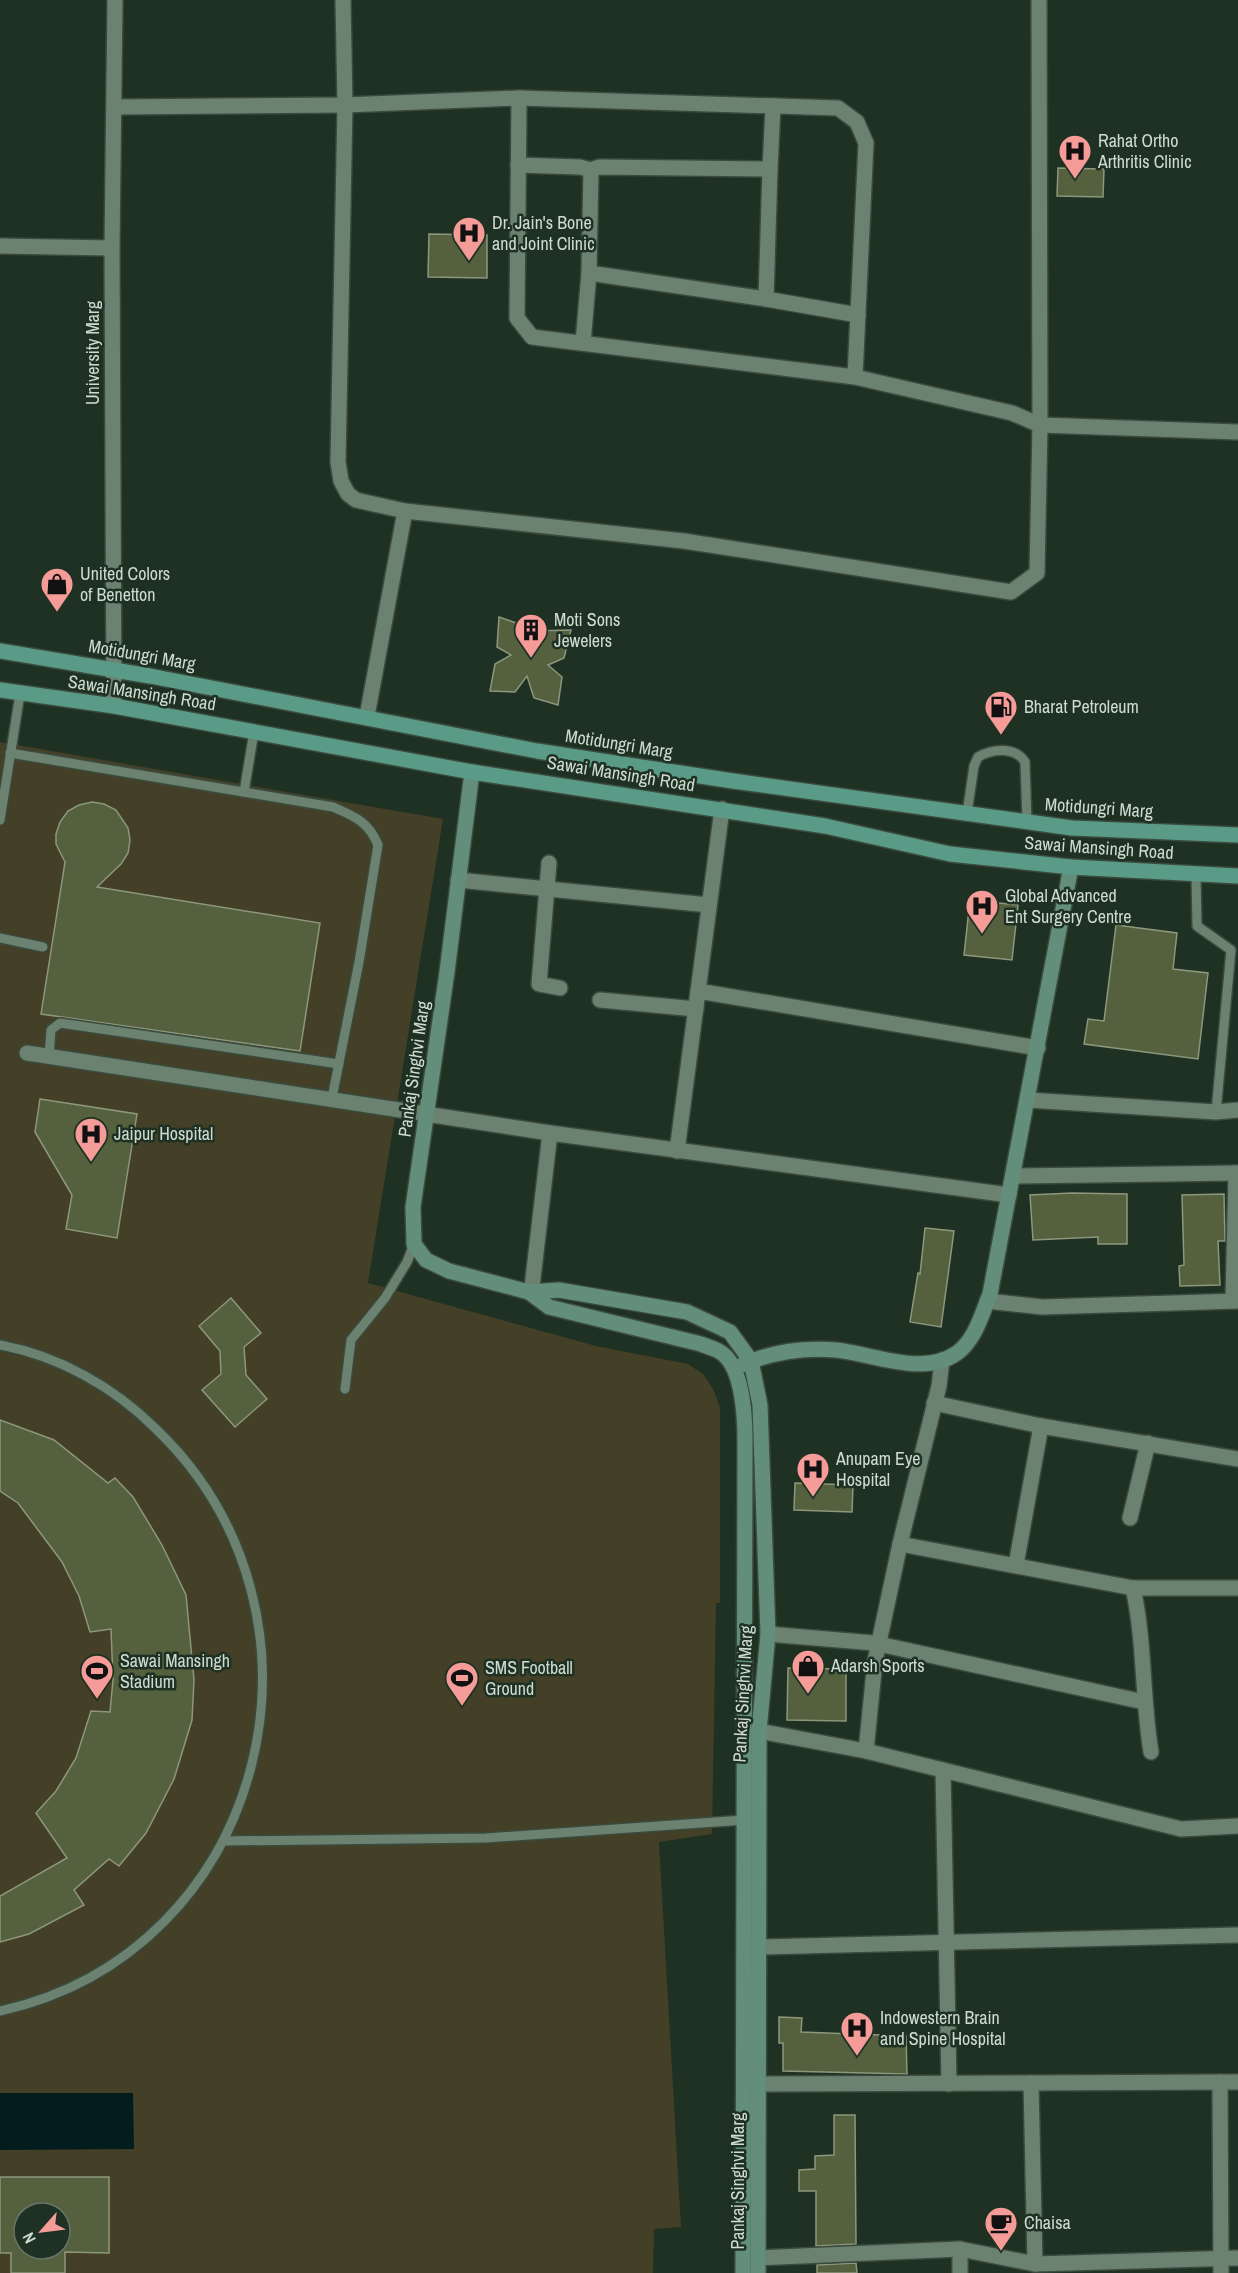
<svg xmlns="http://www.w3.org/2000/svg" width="1238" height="2273" viewBox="0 0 1238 2273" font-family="'Archivo Narrow',sans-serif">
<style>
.green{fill:#443f27;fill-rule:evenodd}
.water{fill:#031c1e}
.building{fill:#54603e;stroke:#8d977d;stroke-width:1.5;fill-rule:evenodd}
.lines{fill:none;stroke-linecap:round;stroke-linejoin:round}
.lane-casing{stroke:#3a4b3e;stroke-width:12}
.street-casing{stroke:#3a4b3e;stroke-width:18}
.secondary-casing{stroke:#3a4b3e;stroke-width:18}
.primary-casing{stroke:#3a4b3e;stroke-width:18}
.lane{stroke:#6c8270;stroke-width:9}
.street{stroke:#6c8270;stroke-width:15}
.secondary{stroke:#638e7b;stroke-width:15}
.primary{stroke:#5a9b87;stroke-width:15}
.labels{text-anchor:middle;stroke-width:5;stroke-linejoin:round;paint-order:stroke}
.poi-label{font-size:18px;fill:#cfdbd1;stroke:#1e3122;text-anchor:start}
.street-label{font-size:18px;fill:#cfdbd1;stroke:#1e3122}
</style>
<rect width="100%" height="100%" fill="#1e3122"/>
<path class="green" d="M0 742 443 819 368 1283 596 1346 688 1364 703 1374 713 1389 720 1407V1603H716L712 1834 659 1842 681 2227 654 2229 653 2273H0ZM24 2213H60V2249H24Z"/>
<polygon class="water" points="0,2093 133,2093 134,2149 0,2150"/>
<g class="building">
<polygon points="1058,168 1104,169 1103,197 1057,196"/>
<polygon points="429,234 487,235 487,278 428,277"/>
<polygon points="499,617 528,627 530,631 571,630 564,658 548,665 562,677 558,705 534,698 527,676 515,692 490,691 495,664 511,655 497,647"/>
<polygon points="92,802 104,804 116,810 128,828 130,840 128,853 121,864 97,887 320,923 300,1051 41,1014 65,862 56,844 56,834 60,822 68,811 79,805"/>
<polygon points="970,900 1018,905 1012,960 964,955"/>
<polygon points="1116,925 1177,933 1173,969 1208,973 1198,1059 1084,1044 1088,1019 1104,1021"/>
<polygon points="40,1099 137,1114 117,1238 66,1229 72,1195 35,1132"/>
<polygon points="1072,1193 1127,1194 1127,1244 1098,1244 1098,1237 1033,1240 1030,1195"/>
<polygon points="1224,1194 1225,1241 1218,1241 1220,1285 1180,1286 1179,1266 1184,1265 1182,1195"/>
<polygon points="925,1228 954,1231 941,1327 910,1322 918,1273 920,1274"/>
<polygon points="231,1298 261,1333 244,1347 246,1375 267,1399 235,1427 202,1390 221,1374 220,1351 199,1326"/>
<polygon points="0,1420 54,1440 108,1483 115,1478 133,1497 162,1545 186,1595 194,1680 192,1720 174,1779 146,1833 119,1866 109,1859 74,1890 84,1905 29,1934 0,1942 0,1896 67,1858 36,1813 56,1791 76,1758 91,1711 110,1712 113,1680 111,1629 90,1632 79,1596 62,1562 18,1503 0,1491"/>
<polygon points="795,1483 853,1485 852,1512 794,1510"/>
<polygon points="788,1668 846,1669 846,1721 787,1720"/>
<polygon points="779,2017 802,2018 801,2032 906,2036 907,2074 783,2071 783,2043 779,2043"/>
<polygon points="834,2115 855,2115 856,2244 816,2246 816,2191 799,2191 799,2170 815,2169 815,2156 834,2155"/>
<path d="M0 2177H109V2253L65 2252V2273H11V2253H0ZM24 2213H60V2249H24Z"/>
<polygon points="856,2263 857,2273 817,2273 817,2265"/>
</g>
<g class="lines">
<g class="lane-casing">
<g id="lane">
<path d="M10 753 333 807C354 816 369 822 378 845L359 962 332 1098"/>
<polyline points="244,792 254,732"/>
<path d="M967 813 974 766 978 757C992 749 1015 746 1025 762L1027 822"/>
<polyline points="0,820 20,694"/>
<polyline points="1196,875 1197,926 1231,950 1216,1112"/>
<polyline points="0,938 43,947"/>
<polyline points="49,1057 51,1030 60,1023 339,1064"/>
<path d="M0 1345C59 1356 114 1387 156 1429 350 1615 267 1952 0 2011"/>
<polyline points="345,1389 351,1340 385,1298 407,1262 414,1244"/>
<polyline points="223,1841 486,1838 744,1820"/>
</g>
</g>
<g class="street-casing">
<g id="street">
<polyline points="343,0 345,105 338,462 341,481 348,494 356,500 405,511 684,541 1011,592 1037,573 1040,425 1039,0"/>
<polyline points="519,98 517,318 532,337 855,377 1012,413 1040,425 1238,432"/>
<polyline points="114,107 345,105 519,98 838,108 857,122 866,143 855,377"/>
<polyline points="518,165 580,167 591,170"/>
<polyline points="770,169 766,299 858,315"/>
<polyline points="0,246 112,248"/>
<polyline points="589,273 766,299"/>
<polyline points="583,343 589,273 591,170 599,167 770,169 773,106"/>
<polyline points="114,706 112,248 115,0"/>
<polyline points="367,716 405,511"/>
<polyline points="549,863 539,984 560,988"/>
<polyline points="458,880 709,905"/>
<polyline points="698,991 1038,1048"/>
<polyline points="600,1000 696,1009"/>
<polyline points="27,1053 550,1133 1009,1195"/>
<polyline points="1028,1100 1216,1112 1238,1110"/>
<polyline points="677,1151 722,809"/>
<polyline points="1013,1176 1238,1173"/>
<polyline points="529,1292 532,1287 550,1133"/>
<polyline points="987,1301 1042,1307 1238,1301"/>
<polyline points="1233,1301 1236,1173"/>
<polyline points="934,1403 1041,1426 1238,1459"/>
<polyline points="1130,1518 1148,1443"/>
<path d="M900 1544 1133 1588C1145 1642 1142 1698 1151 1752"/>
<polyline points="1016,1565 1041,1426"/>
<polyline points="1133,1588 1238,1588"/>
<polyline points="768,1634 874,1643 1144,1702"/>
<polyline points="759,1731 866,1751 1181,1829 1238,1826"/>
<polyline points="866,1751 875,1661 900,1544 939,1386 942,1360"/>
<polyline points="943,1770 949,2084"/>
<polyline points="760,1947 1238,1935"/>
<polyline points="1220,2082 1221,2273"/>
<polyline points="1031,2083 1035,2264"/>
<polyline points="758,2084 1238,2082"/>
<polyline points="960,2249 960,2273"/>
<polyline points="758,2258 960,2249 1035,2264 1238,2258"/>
</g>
</g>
<g class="secondary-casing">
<g id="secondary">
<polyline points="472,772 447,972 413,1207 414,1244 426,1260 449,1271 529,1292 559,1290 687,1312 730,1332 751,1361 760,1405 768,1634 759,1731 758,2273"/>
<path d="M529 1292 549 1307 701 1344C708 1347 718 1349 723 1354 743 1370 745 1418 745 1442L743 2273"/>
<path d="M742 1365C771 1352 805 1347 836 1350 874 1354 923 1377 957 1353 975 1340 982 1314 990 1294L1071 867"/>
</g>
</g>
<g class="primary-casing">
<g id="primary">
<polyline points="0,651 150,676 537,751 733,781 1072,828 1238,835"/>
<polyline points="0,690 114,706 472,772 825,826 950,854 1071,867 1238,876"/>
</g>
</g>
<use href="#lane" class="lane"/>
<use href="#street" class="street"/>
<use href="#secondary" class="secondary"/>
<use href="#primary" class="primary"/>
</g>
<defs>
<g id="hospital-pin" transform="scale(1.725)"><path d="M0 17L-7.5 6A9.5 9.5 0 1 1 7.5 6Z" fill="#f59b98" stroke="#1e3122"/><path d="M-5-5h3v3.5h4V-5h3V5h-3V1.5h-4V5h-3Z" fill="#111"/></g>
<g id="shop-pin" transform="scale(1.725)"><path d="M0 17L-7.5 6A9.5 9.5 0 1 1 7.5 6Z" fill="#f59b98" stroke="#1e3122"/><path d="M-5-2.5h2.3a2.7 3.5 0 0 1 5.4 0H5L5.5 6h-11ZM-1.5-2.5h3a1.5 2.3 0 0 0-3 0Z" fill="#111"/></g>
<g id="building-pin" transform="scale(1.725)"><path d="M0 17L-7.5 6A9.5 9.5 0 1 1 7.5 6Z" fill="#f59b98" stroke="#1e3122"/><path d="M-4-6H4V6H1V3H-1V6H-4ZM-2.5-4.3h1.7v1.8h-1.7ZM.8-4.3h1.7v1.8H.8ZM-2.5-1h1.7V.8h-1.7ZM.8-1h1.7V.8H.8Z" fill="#111"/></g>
<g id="fuel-pin" transform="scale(1.725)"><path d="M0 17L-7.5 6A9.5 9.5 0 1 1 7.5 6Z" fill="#f59b98" stroke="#1e3122"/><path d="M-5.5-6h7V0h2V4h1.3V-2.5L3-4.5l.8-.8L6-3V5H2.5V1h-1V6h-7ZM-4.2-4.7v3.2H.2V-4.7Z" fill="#111"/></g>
<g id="stadium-pin" transform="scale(1.725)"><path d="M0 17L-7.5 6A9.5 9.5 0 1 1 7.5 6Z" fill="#f59b98" stroke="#1e3122"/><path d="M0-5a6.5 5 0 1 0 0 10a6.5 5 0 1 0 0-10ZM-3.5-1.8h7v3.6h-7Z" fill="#111"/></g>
<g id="cafe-pin" transform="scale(1.725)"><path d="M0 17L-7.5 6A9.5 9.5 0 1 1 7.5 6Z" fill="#f59b98" stroke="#1e3122"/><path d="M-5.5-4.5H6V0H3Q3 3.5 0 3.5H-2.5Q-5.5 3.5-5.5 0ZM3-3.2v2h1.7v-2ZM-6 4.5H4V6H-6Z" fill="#111"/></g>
</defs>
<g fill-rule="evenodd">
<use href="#hospital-pin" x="1075" y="151"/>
<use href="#hospital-pin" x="469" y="233"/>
<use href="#shop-pin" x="57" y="584"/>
<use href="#building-pin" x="531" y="630"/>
<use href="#fuel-pin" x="1001" y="707"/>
<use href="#hospital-pin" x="982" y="906"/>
<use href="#hospital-pin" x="91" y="1134"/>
<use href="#hospital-pin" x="813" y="1469"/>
<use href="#shop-pin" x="808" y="1666"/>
<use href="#stadium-pin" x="97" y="1671"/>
<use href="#stadium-pin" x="462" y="1678"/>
<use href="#hospital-pin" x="857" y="2028"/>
<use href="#cafe-pin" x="1001" y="2223"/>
</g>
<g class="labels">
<g class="poi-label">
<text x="1098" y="147">Rahat Ortho<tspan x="1098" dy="21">Arthritis Clinic</tspan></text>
<text x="492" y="229">Dr. Jain's Bone<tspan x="492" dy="21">and Joint Clinic</tspan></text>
<text x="80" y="580">United Colors<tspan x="80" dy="21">of Benetton</tspan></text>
<text x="554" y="626">Moti Sons<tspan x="554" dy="21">Jewelers</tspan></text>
<text x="1024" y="713">Bharat Petroleum</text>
<text x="1005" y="902">Global Advanced<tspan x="1005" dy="21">Ent Surgery Centre</tspan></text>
<text x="114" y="1140">Jaipur Hospital</text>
<text x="836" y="1465">Anupam Eye<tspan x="836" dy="21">Hospital</tspan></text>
<text x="120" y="1667">Sawai Mansingh<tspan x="120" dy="21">Stadium</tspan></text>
<text x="831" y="1672">Adarsh Sports</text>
<text x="485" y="1674">SMS Football<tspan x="485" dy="21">Ground</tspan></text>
<text x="880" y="2024">Indowestern Brain<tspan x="880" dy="21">and Spine Hospital</tspan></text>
<text x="1024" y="2229">Chaisa</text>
</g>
<g class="street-label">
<text transform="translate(93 353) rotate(-90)" y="6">University Marg</text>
<text transform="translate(142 655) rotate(10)" y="6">Motidungri Marg</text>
<text transform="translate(142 693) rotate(9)" y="6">Sawai Mansingh Road</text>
<text transform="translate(619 744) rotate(9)" y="6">Motidungri Marg</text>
<text transform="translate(621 774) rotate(9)" y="6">Sawai Mansingh Road</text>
<text transform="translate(1099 808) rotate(4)" y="6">Motidungri Marg</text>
<text transform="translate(1099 848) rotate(4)" y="6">Sawai Mansingh Road</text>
<text transform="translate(414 1069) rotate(-82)" y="6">Pankaj Singhvi Marg</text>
<text transform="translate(743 1694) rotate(-87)" y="6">Pankaj Singhvi Marg</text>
<text transform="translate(738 2181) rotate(-90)" y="6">Pankaj Singhvi Marg</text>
</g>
</g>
<g transform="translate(42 2231) rotate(242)"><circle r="28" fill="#1e3122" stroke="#657568" stroke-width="1.5"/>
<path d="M0-4.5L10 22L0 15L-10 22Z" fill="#f59b98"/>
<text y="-9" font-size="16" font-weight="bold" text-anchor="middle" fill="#cfdbd1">N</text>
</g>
</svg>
